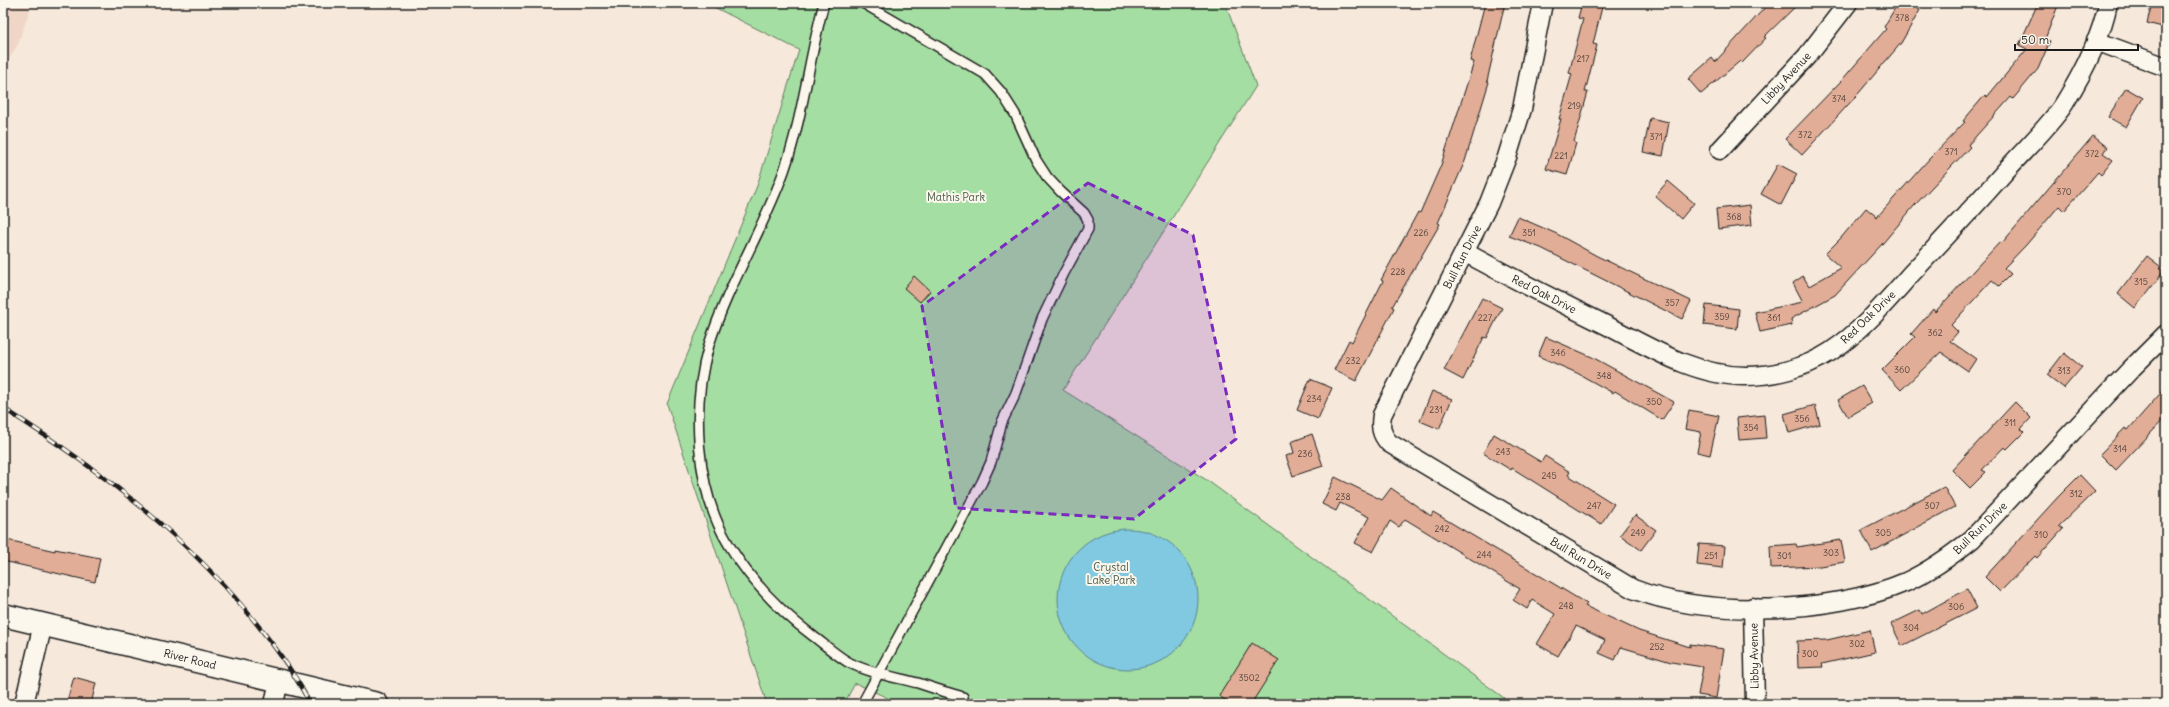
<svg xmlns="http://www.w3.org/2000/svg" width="2169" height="707" viewBox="0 0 2169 707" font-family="Delius,sans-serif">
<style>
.built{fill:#f0d6c6}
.green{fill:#a5dea2;stroke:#607d5f}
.water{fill:#80c9e1;stroke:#588492}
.building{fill:#e2ad96;stroke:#1c1c1c}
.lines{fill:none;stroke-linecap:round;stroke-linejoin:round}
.lane-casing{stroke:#1c1c1c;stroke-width:12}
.street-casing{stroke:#1c1c1c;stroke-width:21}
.secondary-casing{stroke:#1c1c1c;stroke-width:25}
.lane{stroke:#fbf7ec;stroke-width:9}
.street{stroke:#fbf7ec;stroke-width:18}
.secondary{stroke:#fbf7ec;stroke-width:22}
.rail-casing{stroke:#1c1c1c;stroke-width:4.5}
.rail{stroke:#fbf7ec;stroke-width:3;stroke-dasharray:9;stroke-linecap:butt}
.marked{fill:#7b2cbf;fill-opacity:0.2;stroke:#7b2cbf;stroke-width:3;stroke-dasharray:8 5;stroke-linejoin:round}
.labels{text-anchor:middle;stroke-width:4;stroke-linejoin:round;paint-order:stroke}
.number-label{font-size:9px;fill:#4e403a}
.street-label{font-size:11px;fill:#1c1c1c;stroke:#fbf7ec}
.park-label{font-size:11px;fill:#455644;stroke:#fbf7ec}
</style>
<rect width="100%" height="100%" fill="#f6e8db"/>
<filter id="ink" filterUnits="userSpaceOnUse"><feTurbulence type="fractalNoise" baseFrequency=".025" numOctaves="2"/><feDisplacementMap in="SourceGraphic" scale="8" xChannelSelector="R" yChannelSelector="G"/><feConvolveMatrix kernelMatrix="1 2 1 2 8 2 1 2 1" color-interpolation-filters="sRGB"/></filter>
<g filter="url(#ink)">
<polygon class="built" points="3,3 32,3 18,44 3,69"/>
<polygon class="green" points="706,3 1225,3 1256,86 1063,390 1208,481 1504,698 1500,704 887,704 890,699 855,683 844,704 767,704 667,404 757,186 799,50"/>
<circle class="water" cx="1128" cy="599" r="70"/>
<g class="building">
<polygon points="1485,3 1505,3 1487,81 1489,82 1465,161 1438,223 1440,224 1392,307 1394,308 1356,381 1334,370 1349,340 1352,342 1383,281 1381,280 1418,212 1420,213 1441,165 1474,62 1470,61"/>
<polygon points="1582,3 1603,3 1593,44 1597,45 1585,92 1588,92 1574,142 1576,143 1567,175 1546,169 1561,119 1559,119 1572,74 1569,73 1583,19 1578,18"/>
<polygon points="1769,3 1799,3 1764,37 1766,38 1742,63 1740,61 1701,94 1688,79 1712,58 1715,62"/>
<polygon points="1898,3 1909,3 1920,10 1901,43 1858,94 1802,155 1785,139 1842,80 1886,29 1884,27"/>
<polygon points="2038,3 2059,3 2045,39 2050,41 2038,69 2013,99 2011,97 1968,145 1970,147 1914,206 1883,243 1835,295 1791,319 1792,325 1760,332 1755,312 1803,302 1793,283 1803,276 1809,286 1841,268 1825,254 1840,239 1866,208 1877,217 1930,158 1965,122 1963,121 1985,95 1987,97 2027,49 2019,45"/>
<polygon points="2152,3 2166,3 2166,28 2147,23"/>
<polygon points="2126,88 2143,98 2126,127 2108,117"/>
<polygon points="1650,118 1669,122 1663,156 1643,152"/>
<polygon points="2093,136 2107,147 2103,153 2113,160 2101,175 2098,172 2064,211 2059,206 2026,245 2004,268 2011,274 1999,286 1992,280 1951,325 1958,332 1950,341 1976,359 1968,371 1941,352 1901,390 1882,370 1915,337 1911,334 1933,309 1935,312 2000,242 2002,243"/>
<polygon points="1778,164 1797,174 1781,205 1761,194"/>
<polygon points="1668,181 1694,203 1681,219 1655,196"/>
<polygon points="1750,205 1752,225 1718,229 1716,209"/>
<polygon points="1518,217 1557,234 1597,256 1691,301 1682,319 1541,248 1509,236"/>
<polygon points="2147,256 2165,270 2135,308 2118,294"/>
<polygon points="914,276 930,291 920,302 904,288"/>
<polygon points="1482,298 1502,308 1487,338 1484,337 1463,380 1444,370"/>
<polygon points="1706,305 1739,309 1737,329 1704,325"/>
<polygon points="1546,337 1592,357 1674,402 1662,420 1615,391 1613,393 1577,373 1538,356"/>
<polygon points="2064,353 2082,367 2064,388 2047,375"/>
<polygon points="1310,379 1332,388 1318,419 1297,410"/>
<polygon points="1862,386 1872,403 1848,417 1838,400"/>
<polygon points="2166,387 2166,417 2116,470 2100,454 2125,428 2128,430"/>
<polygon points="1432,391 1452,399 1439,429 1420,421"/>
<polygon points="2015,402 2031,418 2021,429 2024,432 2007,449 2004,447 1982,470 1986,472 1970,488 1952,470"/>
<polygon points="1815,405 1820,424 1789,433 1784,414"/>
<polygon points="1689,410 1719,416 1710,455 1697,452 1701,432 1685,429"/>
<polygon points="1764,415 1766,438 1739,440 1737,418"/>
<polygon points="1312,434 1323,466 1293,476 1286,456 1294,453 1291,442"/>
<polygon points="1494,434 1541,462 1545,456 1570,472 1568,475 1614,504 1601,524 1512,468 1511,470 1483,453"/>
<polygon points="2080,475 2095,491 2059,526 2063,529 2037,558 2035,556 2000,592 1985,577 2058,497"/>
<polygon points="1335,477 1382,500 1391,488 1431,516 1433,512 1559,587 1587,604 1585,606 1639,631 1690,647 1690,644 1724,649 1716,698 1698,695 1703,667 1671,662 1621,647 1615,660 1599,653 1605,640 1576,626 1558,656 1537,644 1555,614 1532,600 1527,609 1513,600 1520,589 1405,519 1399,527 1390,521 1373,552 1355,543 1369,517 1340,503 1336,511 1322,504"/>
<polygon points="1944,487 1955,507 1872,552 1861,530"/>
<polygon points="1635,515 1656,530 1641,550 1620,535"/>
<polygon points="3,539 55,551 55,549 100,558 95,582 3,561"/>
<polygon points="1841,540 1845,562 1820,566 1771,568 1770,546 1796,544 1797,547"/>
<polygon points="1699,544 1725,546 1723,568 1697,565"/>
<polygon points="1967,589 1977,608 1902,646 1891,624 1920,610 1922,614"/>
<polygon points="1870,630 1875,652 1822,664 1823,667 1798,668 1797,641 1827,640"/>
<polygon points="1252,643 1279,660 1251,704 1231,704 1219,696"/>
<polygon points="74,677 96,683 91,704 66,704"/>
</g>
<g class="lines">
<g class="lane-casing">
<g id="lane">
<path d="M824 3C809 58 803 117 784 171 763 230 728 284 709 345 691 406 695 489 729 545 750 580 781 612 813 636 825 645 836 655 848 662 869 673 895 677 918 683 933 688 948 693 963 697"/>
<polyline points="862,704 982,482 991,462 1002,422 1016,393 1042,319 1064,273 1088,229 1088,220 1084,213 1061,192 1047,177 1036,160 1015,114 1001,92 985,74 863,3"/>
</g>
</g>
<g class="street-casing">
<g id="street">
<path d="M1543 3 1522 109 1507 157 1489 203 1382 415C1380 427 1381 434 1389 443L1633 589C1708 618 1831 614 1906 582 1930 571 1951 556 1972 539L2131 369 2166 334"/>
<polyline points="2096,41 2166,67"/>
<polyline points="1720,150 1807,56 1848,3"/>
<path d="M1466 253C1512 278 1559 302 1606 325 1649 347 1695 376 1745 376 1774 376 1805 368 1830 352 1861 332 1886 302 1910 275 1941 242 1972 209 2002 175 2020 154 2049 127 2064 104 2083 73 2101 39 2108 3"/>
<polyline points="1753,607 1755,704"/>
<polyline points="24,704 43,624"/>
<polyline points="274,704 279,680"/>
</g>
</g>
<g class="secondary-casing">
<polyline id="secondary" points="3,615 377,704"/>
</g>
<use href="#lane" class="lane"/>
<use href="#street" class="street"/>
<use href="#secondary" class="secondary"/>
<g class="rail-casing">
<path id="rail" d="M3 408C99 469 190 538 260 628 279 652 297 677 310 704"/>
</g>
<use href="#rail" class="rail"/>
</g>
</g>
<path class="marked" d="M1088 183 1193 235 1236 439 1134 519 956 508 922 306Z"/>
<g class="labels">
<g class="number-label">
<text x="1902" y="21">378</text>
<text x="1583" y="62">217</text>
<text x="1839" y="102">374</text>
<text x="1574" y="109">219</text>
<text x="1805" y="138">372</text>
<text x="1656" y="140">371</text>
<text x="1951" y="155">371</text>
<text x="2092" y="157">372</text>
<text x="1561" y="159">221</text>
<text x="2064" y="195">370</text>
<text x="1734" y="220">368</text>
<text x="1421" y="236">226</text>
<text x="1529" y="236">351</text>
<text x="1398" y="275">228</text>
<text x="2141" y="285">315</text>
<text x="1672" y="306">357</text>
<text x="1722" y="320">359</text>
<text x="1485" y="321">227</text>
<text x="1774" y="321">361</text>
<text x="1935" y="336">362</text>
<text x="1558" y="356">346</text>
<text x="1353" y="364">232</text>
<text x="1902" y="373">360</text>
<text x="2064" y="374">313</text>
<text x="1604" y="379">348</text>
<text x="1314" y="402">234</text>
<text x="1654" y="405">350</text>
<text x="1436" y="413">231</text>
<text x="1802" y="422">356</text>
<text x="2010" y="426">311</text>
<text x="1751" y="431">354</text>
<text x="2120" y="452">314</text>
<text x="1503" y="455">243</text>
<text x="1305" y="457">236</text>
<text x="1549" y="479">245</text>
<text x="2076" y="497">312</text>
<text x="1343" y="500">238</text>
<text x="1594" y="509">247</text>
<text x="1932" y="509">307</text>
<text x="1442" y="532">242</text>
<text x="1638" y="536">249</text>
<text x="1883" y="536">305</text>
<text x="2041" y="538">310</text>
<text x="1831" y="556">303</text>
<text x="1484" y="558">244</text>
<text x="1711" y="559">251</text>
<text x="1784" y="559">301</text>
<text x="1566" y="609">248</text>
<text x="1956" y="610">306</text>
<text x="1911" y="631">304</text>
<text x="1857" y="647">302</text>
<text x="1657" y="650">252</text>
<text x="1810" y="657">300</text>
<text x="1249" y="681">3502</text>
</g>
<g class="street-label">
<text transform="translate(1786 78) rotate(-47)" y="4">Libby Avenue</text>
<text transform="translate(1462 257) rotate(-63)" y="4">Bull Run Drive</text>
<text transform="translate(1544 294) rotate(27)" y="4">Red Oak Drive</text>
<text transform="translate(1868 317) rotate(-44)" y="4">Red Oak Drive</text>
<text transform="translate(1980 528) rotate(-44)" y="4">Bull Run Drive</text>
<text transform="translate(1581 558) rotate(31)" y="4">Bull Run Drive</text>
<text transform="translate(1754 656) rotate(-91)" y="4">Libby Avenue</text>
<text transform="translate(190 659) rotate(14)" y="4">River Road</text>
</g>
<g class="park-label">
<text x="956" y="201">Mathis Park</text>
<text x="1111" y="571">Crystal<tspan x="1111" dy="13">Lake Park</tspan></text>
</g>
</g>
<rect width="2169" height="707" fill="none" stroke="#fbf7ec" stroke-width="16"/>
<rect x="8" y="8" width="2153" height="691" fill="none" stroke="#1c1c1c" stroke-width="1.5" filter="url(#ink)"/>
<path d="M2015 44v6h123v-6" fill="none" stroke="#1c1c1c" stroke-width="2"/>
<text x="2021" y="44" font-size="12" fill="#1c1c1c" stroke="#fbf7ec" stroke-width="3" paint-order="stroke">50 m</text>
</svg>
